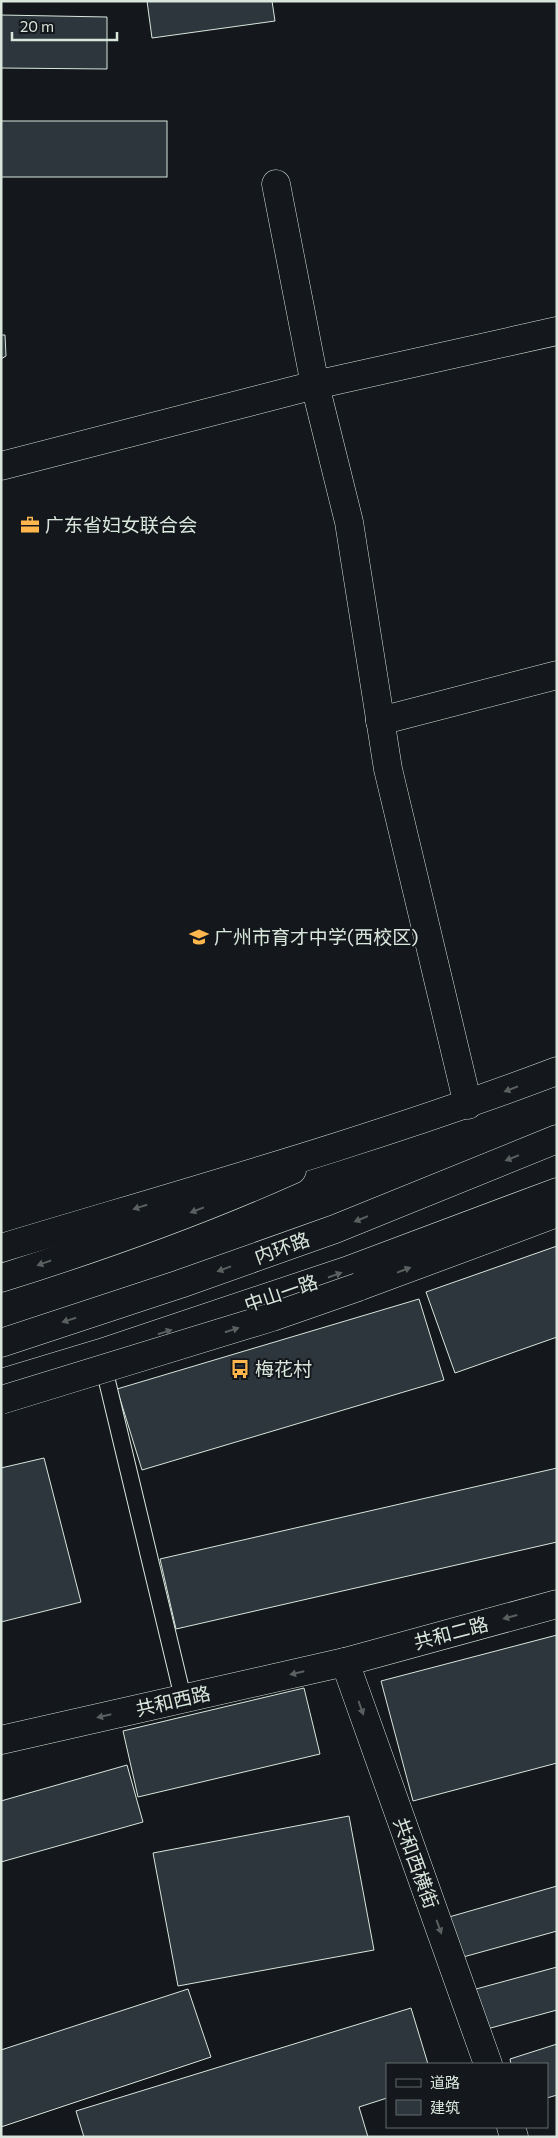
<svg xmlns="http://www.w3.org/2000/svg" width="558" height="2138" viewBox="0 0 558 2138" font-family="Commissioner,'Noto Sans SC',sans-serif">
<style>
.building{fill:#2c363c;stroke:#d8e6dc}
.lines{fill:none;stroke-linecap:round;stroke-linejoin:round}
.service-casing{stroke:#d8e6dc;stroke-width:18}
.minor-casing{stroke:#d8e6dc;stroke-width:29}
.secondary-casing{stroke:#d8e6dc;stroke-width:29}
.primary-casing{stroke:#d8e6dc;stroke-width:29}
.trunk-casing{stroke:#d8e6dc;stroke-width:29}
.service{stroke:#14181c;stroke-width:16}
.minor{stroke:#14181c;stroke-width:28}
.secondary{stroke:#14181c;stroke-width:28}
.primary{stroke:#14181c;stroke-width:28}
.trunk{stroke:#14181c;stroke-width:28}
.trunk-bridge-casing{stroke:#d8e6dc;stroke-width:29;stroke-linecap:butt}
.trunk-bridge{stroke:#14181c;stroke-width:28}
.oneway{fill:#59605f}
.labels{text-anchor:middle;stroke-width:4;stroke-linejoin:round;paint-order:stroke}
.poi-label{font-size:19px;fill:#d8e6dc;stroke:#14181c;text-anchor:start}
.street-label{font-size:19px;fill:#d8e6dc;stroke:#14181c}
</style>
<rect width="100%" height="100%" fill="#14181c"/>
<g class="building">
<polygon points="147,1 272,1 275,21 152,38"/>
<polygon points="1,15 107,17 107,69 1,68"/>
<rect x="1" y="121" width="166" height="56"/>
<polygon points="1,335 5,335 6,356 1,359"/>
<polygon points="557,1246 557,1337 455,1373 426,1292"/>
<polygon points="419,1299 444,1380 142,1470 117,1389"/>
<polygon points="44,1458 81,1602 1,1622 1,1468"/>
<polygon points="557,1468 557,1542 176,1629 160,1559"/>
<polygon points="557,1635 557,1763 413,1801 381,1681"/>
<polygon points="304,1688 320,1754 138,1797 123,1731"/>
<polygon points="127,1765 143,1822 1,1862 1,1801"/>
<polygon points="349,1816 374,1950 178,1986 153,1853"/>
<polygon points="557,1886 557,1931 456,1959 442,1919"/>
<polygon points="557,1967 557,2010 487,2029 476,1989"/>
<polygon points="188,1989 211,2057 1,2127 1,2050"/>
<polygon points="411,2008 428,2064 387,2064 387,2098 359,2107 368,2137 84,2137 76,2111"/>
<polygon points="557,2044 557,2095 547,2098 547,2064 511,2064 510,2059"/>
</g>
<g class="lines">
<g class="service-casing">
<polyline id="service" points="102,1360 183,1698"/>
</g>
<g class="minor-casing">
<g id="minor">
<polyline points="276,184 315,385 349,522 388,769 468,1105"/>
<polyline points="1,466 315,385 557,331"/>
<polyline points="380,721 557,675"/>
<polyline points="345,1662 488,2064"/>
<polyline points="1,1740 345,1662 557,1604"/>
<polyline points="511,2127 514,2137"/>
</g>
</g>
<g class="secondary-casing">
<path id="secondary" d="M1 1278C100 1247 198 1212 292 1170"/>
</g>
<g class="primary-casing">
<g id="primary">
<path d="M1 1248C187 1192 375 1140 557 1071"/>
<polyline points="1,1383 101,1353 346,1271 557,1192"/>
</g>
</g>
<g class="trunk-casing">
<g id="trunk">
<polyline points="358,1287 557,1213"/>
<polyline points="1,1343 180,1284 335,1229 557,1139"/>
</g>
</g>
<use href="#service" class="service"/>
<use href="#minor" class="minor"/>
<use href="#secondary" class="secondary"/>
<use href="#primary" class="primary"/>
<use href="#trunk" class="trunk"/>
<g class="trunk-bridge-casing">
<polyline id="trunk-bridge" points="1,1400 272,1317 358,1287"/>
</g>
<use href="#trunk-bridge" class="trunk-bridge"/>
</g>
<defs><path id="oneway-solid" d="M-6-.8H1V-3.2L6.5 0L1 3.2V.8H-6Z" transform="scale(1.25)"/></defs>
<g class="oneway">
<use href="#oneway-solid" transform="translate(511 1089) rotate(159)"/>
<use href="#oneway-solid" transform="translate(512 1158) rotate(158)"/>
<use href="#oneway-solid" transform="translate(140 1207) rotate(163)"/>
<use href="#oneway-solid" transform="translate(197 1210) rotate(159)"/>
<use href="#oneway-solid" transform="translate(361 1219) rotate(158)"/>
<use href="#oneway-solid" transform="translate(44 1263) rotate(161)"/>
<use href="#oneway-solid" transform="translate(224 1269) rotate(160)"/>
<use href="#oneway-solid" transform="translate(404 1270) rotate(-21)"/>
<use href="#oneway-solid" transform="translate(335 1275) rotate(-19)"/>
<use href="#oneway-solid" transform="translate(69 1320) rotate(162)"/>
<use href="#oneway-solid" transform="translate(232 1330) rotate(-18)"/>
<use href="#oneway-solid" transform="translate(165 1332) rotate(-18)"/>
<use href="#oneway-solid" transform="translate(510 1617) rotate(165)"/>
<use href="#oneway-solid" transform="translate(297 1673) rotate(167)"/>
<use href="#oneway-solid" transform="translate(361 1708) rotate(70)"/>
<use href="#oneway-solid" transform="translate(104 1716) rotate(167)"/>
<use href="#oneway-solid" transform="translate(439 1927) rotate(70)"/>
</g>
<defs>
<g id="office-bare" transform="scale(1.5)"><path d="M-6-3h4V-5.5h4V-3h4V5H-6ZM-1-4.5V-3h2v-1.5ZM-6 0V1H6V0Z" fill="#ffb74d" stroke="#14181c" stroke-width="2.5" paint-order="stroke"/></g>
<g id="school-bare" transform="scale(1.5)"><path d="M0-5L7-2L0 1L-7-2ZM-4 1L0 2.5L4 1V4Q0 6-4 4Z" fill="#ffb74d" stroke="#14181c" stroke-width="2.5" paint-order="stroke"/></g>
<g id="bus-bare" transform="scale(1.5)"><path d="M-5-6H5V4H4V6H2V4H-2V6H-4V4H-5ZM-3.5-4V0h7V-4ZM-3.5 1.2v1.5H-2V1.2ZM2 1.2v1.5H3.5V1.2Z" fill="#ffb74d" stroke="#14181c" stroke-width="2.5" paint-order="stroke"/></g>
</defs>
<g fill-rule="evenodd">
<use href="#office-bare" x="30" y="525"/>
<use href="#school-bare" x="199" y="937"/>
<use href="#bus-bare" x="240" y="1369"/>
</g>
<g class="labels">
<g class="poi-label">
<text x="45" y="532">广东省妇女联合会</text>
<text x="214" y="944">广州市育才中学(西校区)</text>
<text x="255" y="1376">梅花村</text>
</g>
<g class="street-label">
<text transform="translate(282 1248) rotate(-20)" y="7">内环路</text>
<text transform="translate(281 1293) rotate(-19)" y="7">中山一路</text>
<text transform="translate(451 1633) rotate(-15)" y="7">共和二路</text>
<text transform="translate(173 1701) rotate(-13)" y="7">共和西路</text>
<text transform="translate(416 1863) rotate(70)" y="7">共和西横街</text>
</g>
</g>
<rect width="558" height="2138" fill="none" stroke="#d8e6dc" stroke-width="5"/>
<rect x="386" y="2063" width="162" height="65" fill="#14181c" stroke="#626a69"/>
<rect x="396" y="2079" width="25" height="8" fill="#14181c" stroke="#626a69"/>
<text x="430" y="2088" font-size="15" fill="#d8e6dc">道路</text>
<rect x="396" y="2100" width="25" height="15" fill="#2c363c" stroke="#626a69"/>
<text x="430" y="2113" font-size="15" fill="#d8e6dc">建筑</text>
<path d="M12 32v8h105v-8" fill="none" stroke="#d8e6dc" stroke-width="2.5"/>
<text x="20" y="32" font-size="15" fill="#d8e6dc" stroke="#14181c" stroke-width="4" paint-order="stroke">20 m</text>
</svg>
